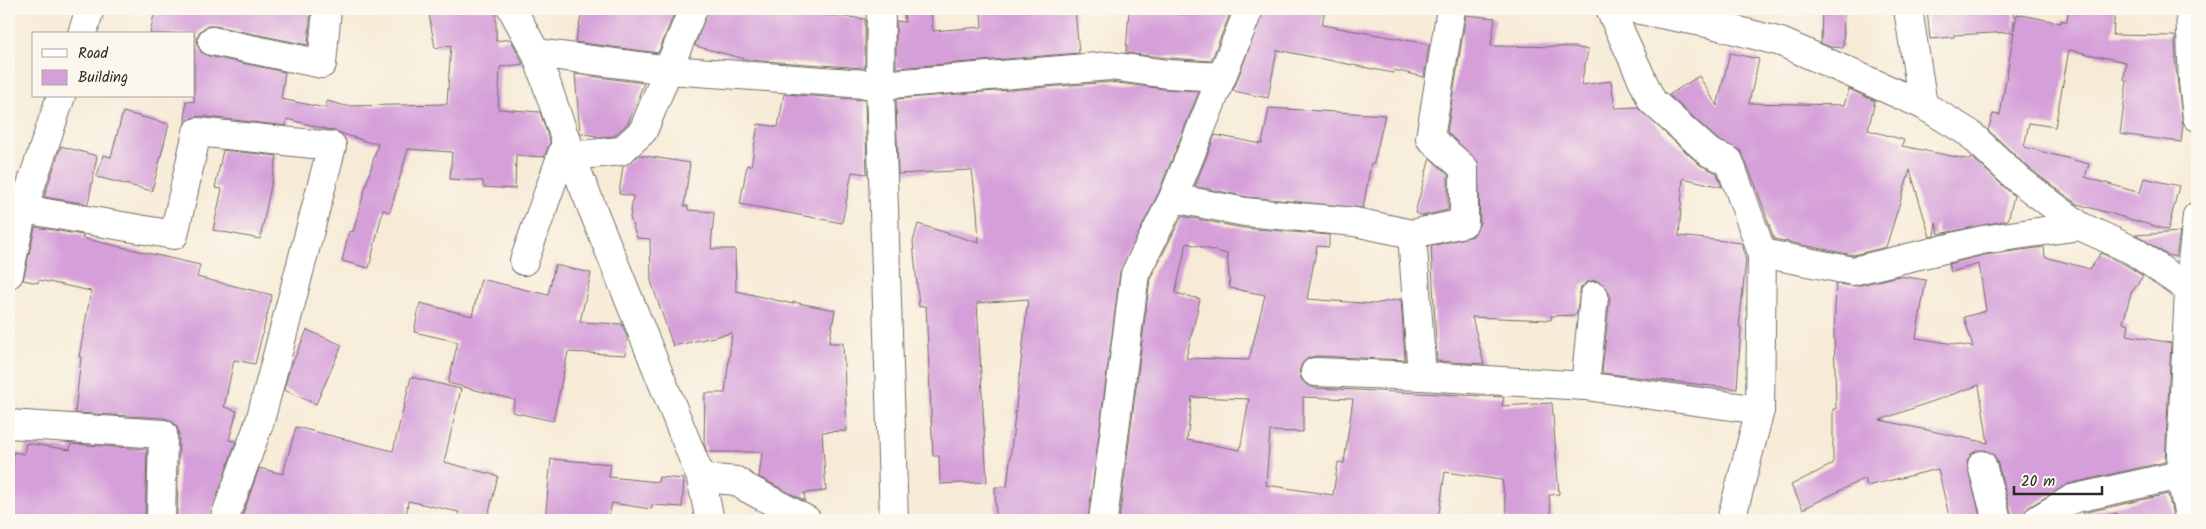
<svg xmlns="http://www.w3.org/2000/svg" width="2206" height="529" viewBox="0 0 2206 529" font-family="Kalam,sans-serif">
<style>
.building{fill:#d59fd9;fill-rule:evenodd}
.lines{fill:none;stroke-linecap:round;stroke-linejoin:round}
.minor-casing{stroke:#726e67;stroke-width:30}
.minor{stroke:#fff;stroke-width:28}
</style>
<rect width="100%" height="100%" fill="#fbf7ec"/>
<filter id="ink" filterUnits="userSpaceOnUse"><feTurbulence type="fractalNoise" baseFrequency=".02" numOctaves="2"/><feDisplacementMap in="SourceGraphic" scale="10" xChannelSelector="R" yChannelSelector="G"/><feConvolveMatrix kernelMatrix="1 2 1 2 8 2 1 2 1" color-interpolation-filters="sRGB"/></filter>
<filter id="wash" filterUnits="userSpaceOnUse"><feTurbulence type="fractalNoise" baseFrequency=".0096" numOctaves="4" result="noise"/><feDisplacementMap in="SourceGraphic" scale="20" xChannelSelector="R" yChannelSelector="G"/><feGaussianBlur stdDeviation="1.12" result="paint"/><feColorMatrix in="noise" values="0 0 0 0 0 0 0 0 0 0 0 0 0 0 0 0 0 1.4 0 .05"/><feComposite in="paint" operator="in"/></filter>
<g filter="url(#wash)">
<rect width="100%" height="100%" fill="#f7ebd7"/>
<g id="blocks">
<g class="building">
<polygon points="155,9 311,9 308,45 215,26 207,26 200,31 197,37 197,45 201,52 209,56 285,72 281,99 325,108 327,101 346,106 447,104 451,45 435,48 428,9 496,9 496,41 511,39 523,64 500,67 498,109 540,112 550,142 544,157 516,155 515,189 483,187 483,181 450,179 452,152 408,149 390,212 383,210 369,268 342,261 349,231 353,232 378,143 371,143 334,131 287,119 286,126 199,116 191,118 185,123 186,101 194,102 194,34 150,34"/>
<polygon points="583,9 676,9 658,53 575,42"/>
<polygon points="708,9 774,9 865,19 865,68 749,60 695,46"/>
<polygon points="1019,9 1075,9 1079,53 896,68 896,21 905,22 904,14 931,11 933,31 982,27 981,13"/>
<polygon points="1202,9 1232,9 1211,61 1169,58 1126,53 1129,10 1191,15"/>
<polygon points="1264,9 1325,9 1322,25 1429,44 1424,77 1394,70 1393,73 1277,50 1268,98 1233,91"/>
<polygon points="1822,9 1844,11 1843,48 1831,47 1821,43"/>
<polygon points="1927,9 2013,9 2014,30 2017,14 2061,23 2062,20 2067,22 2068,9 2115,9 2113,35 2175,36 2176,69 2183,124 2181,142 2120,134 2127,80 2124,80 2126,62 2069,50 2055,127 2029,123 2024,147 2089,164 2085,177 2140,193 2144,178 2179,186 2168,230 2077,204 2029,168 1988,130 1993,114 2000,115 2014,32 1954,35 1954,37 1930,39"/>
<polygon points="1466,15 1495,18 1491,46 1575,47 1588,50 1581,85 1611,81 1615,108 1637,107 1700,165 1717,173 1722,187 1683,178 1679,236 1742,243 1746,260 1739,327 1741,327 1737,389 1602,373 1610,297 1608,290 1603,284 1595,280 1587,282 1581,287 1576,315 1551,316 1551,320 1472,317 1484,364 1437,361 1431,246 1473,236 1480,223 1478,162 1447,132"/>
<polygon points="1730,53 1759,59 1749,103 1844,105 1849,89 1875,101 1868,130 1904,140 1902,146 1971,160 1972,157 2014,196 2008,220 1939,234 1936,223 1934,236 1930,237 1910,170 1886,247 1853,255 1774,239 1757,189 1741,151 1718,140 1669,95 1699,76 1717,106"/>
<polygon points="575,74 644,83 628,123 614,136 601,137 580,133"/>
<polygon points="1110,82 1165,89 1199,91 1159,192 1120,272 1088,520 996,520 995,487 1007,487 1028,299 977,303 987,482 940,484 939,456 933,456 926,306 919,307 913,242 918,224 979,243 977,210 972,170 898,174 896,99"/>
<polygon points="784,94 865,100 867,174 852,172 842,223 740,204 747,165 751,166 758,124 778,127"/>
<polygon points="1269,108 1385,115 1374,163 1371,163 1363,208 1247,197 1195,186 1215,135 1262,144"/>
<polygon points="123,112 169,124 152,191 97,177 103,155 111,157"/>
<polygon points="61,146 97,156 88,204 44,197"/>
<polygon points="223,150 277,156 260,239 213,230 222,189 215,188"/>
<polygon points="640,155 690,163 684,206 688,206 688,210 714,212 711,249 735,249 736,291 793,304 793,302 835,310 829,343 843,343 847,431 822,432 826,491 804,493 805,501 759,477 762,452 707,452 704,443 705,393 725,393 732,333 673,346 651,281 650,239 637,238 630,218 633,196 619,194 623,166"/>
<polygon points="1430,158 1448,175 1448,210 1423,216 1415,213"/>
<path d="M1182 216 1243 228 1329 235V247L1317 246 1307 299 1374 304 1401 299 1405 360 1316 356 1308 358 1302 363 1299 371 1301 379 1307 385 1314 388 1504 397 1502 406 1552 403 1559 494 1549 495 1552 520H1508L1502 480 1445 472 1438 520H1119L1150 279ZM1187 243 1227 254 1230 288 1265 295 1249 360 1186 358 1200 299 1175 293ZM1192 397 1249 399 1240 450 1187 440ZM1303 397 1353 399 1344 463 1338 462 1333 495 1266 485 1270 431 1303 432Z"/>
<polygon points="35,227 83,235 82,238 200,265 197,277 272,295 255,364 234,360 224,407 237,411 229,440 236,441 209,520 177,520 179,434 177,427 172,421 164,418 75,413 81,357 79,357 91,291 39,280 38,283 23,280"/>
<polygon points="2180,232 2176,257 2167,255 2136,235"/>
<path d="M2044 247 2045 257 2090 269 2101 253 2126 265 2143 276 2131 293 2123 323 2129 325 2127 335 2171 343 2165 462 2068 484 2029 507 2022 517 2013 520 1997 461 1993 454 1985 450H1977L1971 454 1967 462 1981 520H1950L1938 469 1867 486 1865 478 1803 509 1791 485 1833 464V409H1836L1834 332 1836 284 1856 286 1899 276 1926 280 1916 338 1973 347 1964 317 1986 311 1979 264 1951 272 1948 264 1985 255ZM1979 385 1988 443 1880 420Z"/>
<polygon points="555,265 591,273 580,322 622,324 627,337 626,355 568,352 553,421 512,412 515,400 448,383 458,342 414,332 420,303 472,316 481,279 548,295"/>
<polygon points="307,330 342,345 316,404 284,390 290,368"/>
<polygon points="411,377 461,389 444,462 498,476 487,520 456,520 459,512 408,501 406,520 241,520 259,468 283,474 296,427 393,451"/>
<polygon points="26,443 70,450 71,444 147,449 145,520 12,520 13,452 24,454"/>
<polygon points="551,459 611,464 609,477 658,482 659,477 684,479 682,507 652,505 651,509 612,503 608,520 545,520"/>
<polygon points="2168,494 2174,520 2118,520 2116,513 2085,520 2083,513"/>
</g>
</g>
</g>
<g filter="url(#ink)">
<use href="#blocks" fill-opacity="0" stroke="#726e67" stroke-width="1"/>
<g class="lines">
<g class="minor-casing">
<g id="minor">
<polyline points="512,9 536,53 571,156 701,478 737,481 745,487 807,520"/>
<polyline points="881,9 880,85 894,520"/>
<polyline points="1610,9 1652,101 1710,153 1729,161 1762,253 1760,410 1731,520"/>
<polyline points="1635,9 1712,24 1781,42 1923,105 1969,133 2019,180 2080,226 2134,251 2197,295"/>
<polyline points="1908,9 1923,105"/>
<polyline points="2190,9 2193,82 2197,117"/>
<polyline points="82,34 90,9"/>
<polyline points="212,41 322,64 327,9"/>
<polyline points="536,53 669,70 880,85 1110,66 1167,74 1222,77"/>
<polyline points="571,156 621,151 643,131 693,9"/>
<polyline points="1173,198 1245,212 1355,222 1412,234 1464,223 1464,168 1430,138 1451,9"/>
<polyline points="23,209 174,235 197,132 332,146 260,421 224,520"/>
<polyline points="1412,234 1422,376"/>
<polyline points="1762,253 1853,271 1982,240 2080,226"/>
<polyline points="524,261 567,140"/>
<polyline points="9,274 23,209 61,96"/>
<polyline points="1315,372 1422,376 1585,386 1760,410"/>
<polyline points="1585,386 1594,296"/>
<polyline points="9,424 163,434 161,520"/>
<polyline points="1982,465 1997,520"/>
<polyline points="701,478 710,520"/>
<polyline points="1103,520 1135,274 1173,198 1249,9"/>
<polyline points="2037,520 2072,499 2180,475"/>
<polyline points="2190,520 2180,475 2189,290 2197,216"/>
</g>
</g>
<use href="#minor" class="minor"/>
</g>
</g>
<rect width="2206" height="529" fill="none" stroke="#fbf7ec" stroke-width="30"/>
<rect x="32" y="32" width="162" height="65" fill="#fbf7ec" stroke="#a8a59f"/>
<rect x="42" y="49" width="25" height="8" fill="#ffffff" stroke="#a8a59f"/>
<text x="78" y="58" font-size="15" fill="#2b2b2b">Road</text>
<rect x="42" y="70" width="25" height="15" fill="#d59fd9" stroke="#a8a59f"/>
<text x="78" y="82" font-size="15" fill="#2b2b2b">Building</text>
<path d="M2014 486v8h88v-8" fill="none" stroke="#2b2b2b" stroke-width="2.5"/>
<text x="2021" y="486" font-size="15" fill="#2b2b2b" stroke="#fbf7ec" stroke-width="4" paint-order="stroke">20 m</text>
</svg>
